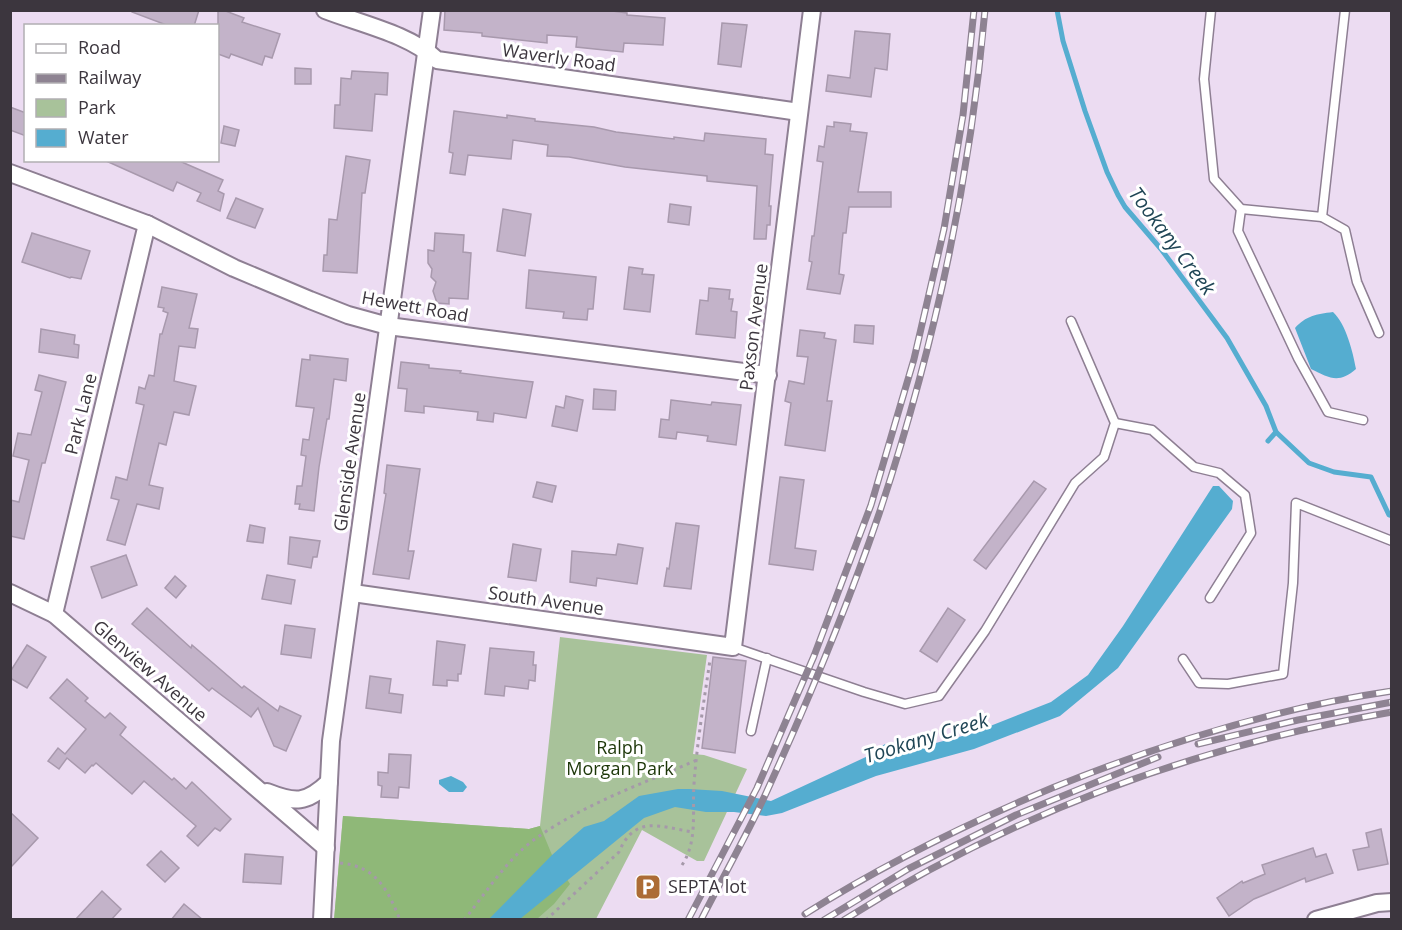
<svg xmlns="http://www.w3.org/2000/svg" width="1402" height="930" viewBox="0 0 1402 930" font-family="'Open Sans',sans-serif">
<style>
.green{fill:#a8c29a}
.forest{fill:#8fb878}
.water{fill:#55add0}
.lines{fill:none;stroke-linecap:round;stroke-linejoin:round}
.stream{stroke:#55add0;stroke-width:5}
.building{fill:#c3b3c9;stroke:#a899ad;stroke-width:1.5}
.lane-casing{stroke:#8e7f93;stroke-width:11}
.street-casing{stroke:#8e7f93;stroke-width:20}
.path{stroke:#a599a9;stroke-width:3;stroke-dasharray:3 4.5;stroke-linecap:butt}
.lane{stroke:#fff;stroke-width:8}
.street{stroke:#fff;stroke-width:16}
.rail-casing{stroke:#8e8392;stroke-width:7}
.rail{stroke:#fff;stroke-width:4.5;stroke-dasharray:14;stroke-linecap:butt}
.labels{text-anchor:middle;stroke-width:6;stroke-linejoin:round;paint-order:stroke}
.street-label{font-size:18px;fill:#3c363e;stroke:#fff}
.park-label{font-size:18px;fill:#1c3608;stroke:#fff}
.poi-label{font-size:18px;fill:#3c363e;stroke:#fff;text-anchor:start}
.water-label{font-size:20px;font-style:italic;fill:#204656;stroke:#fff}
</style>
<rect width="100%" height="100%" fill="#ecdcf2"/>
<polygon class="green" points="560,637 707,655 693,754 704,755 747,769 704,861 697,861 642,830 596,919 334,920 343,816 529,829 540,826"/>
<polygon class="forest" points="343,816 529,829 540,826 552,855 570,884 554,904 537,919 334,920"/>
<g class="water">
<path d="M1333 312C1346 324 1353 352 1356 369 1339 384 1329 378 1311 369L1295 328C1306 316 1316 314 1333 312Z"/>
<polygon points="1213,486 1219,486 1233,501 1232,509 1118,668 1060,716 974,749 876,776 782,813 766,816 734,812 706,812 675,807 644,818 520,919 489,919 552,855 584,827 604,821 639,796 678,789 689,789 722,791 771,801 868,756 885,744 909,750 970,734 1051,702 1088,675 1123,626"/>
<polygon points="451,776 463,782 467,787 463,792 449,792 439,784 439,780"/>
</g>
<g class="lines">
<g class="stream">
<polyline points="1057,10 1063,41 1085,111 1107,172 1118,195 1125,207 1161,249 1227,338 1266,406 1276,432 1268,441"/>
<polyline points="1276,432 1309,463 1334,472 1371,477 1389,515 1392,516"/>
</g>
</g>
<g class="building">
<polygon points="132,10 199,10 194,26 169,26 132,12"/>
<polygon points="218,10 223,10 244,18 242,22 280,34 272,58 265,56 262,65 231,54 229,58 218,54"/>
<polygon points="445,10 605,10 627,13 627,15 665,18 663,45 624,43 623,52 576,47 577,37 547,35 547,43 482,36 482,33 444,30"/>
<polygon points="722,23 747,25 741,67 718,64"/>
<polygon points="855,31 890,34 887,70 875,68 871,97 826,91 828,75 850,78"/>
<polygon points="295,68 311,69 311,84 295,84"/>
<polygon points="352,71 388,73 387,95 375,94 372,131 334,128 335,105 340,105 341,78 351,79"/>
<polygon points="10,107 26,113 26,136 10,130"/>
<polygon points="454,111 507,118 507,115 535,119 535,121 594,127 616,132 674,139 674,137 704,141 705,133 766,139 765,154 773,155 769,206 771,206 770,225 767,225 766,239 754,239 757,186 707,181 707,176 625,167 569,157 547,156 548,145 513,140 511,159 468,155 465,175 450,173 453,153 449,152"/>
<polygon points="834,122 851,124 850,131 867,133 858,192 891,192 891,207 849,207 846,233 843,233 839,274 844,275 840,294 807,289 812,262 809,261 812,236 814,236 823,162 817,161 819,146 824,147 827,126 834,127"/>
<polygon points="224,126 239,130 235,146 221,143"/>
<polygon points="346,156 370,160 365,193 362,193 357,273 323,271 324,255 327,255 329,219 337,220"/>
<polygon points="104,160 178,160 184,163 223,180 218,191 224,194 220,211 197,201 201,193 177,182 173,191"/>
<polygon points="236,198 263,209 255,228 227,218"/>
<polygon points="670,204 691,207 689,225 668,222"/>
<polygon points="503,209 531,214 525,256 497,251"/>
<polygon points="32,233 90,251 81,279 71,277 70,278 22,262"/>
<polygon points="435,233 464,235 463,252 471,253 468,299 449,298 449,304 437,303 433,291 436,282 431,277 432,269 428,263 428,250 434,251"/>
<polygon points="629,267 643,269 642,274 654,275 650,312 624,309"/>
<polygon points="529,270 596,277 593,309 588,309 587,320 563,318 564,312 526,308"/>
<polygon points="162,287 197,294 189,328 198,329 195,348 179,346 174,381 196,386 189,415 174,412 166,445 159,443 149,485 163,488 159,509 137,504 125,545 107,540 119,500 111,498 116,477 127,480 144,405 136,403 139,387 145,389 149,375 154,376 160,334 162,334 168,313 163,311 164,308 158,307"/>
<polygon points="709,288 730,290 729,299 733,299 731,311 737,312 735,338 696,334 700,300 708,301"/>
<polygon points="855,325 874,326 873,344 854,342"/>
<polygon points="41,329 75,335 74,344 79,345 78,358 39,352"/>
<polygon points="800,330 825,333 824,338 836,340 827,401 832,401 825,451 785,445 791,403 785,401 789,381 804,384 808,357 797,356"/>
<polygon points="310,355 348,359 346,381 334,379 329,419 327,419 319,467 314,511 299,509 300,504 295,504 297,486 302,486 306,456 301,455 303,439 309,440 314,408 296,406 302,359 310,360"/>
<polygon points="401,362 429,365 429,368 461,371 460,373 533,382 526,418 494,413 493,422 477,420 478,412 424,406 424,413 405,411 407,389 398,388"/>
<polygon points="39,375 66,382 45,463 42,463 24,539 10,536 10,500 19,502 29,460 13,456 18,433 31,435 42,392 35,390"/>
<polygon points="594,389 616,391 615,410 593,409"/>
<polygon points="566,396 583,400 577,431 552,426 556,406 564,408"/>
<polygon points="671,400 711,405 712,402 741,405 736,445 707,441 708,436 677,432 676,439 659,437 661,419 669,420"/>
<polygon points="387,465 420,469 408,551 414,551 409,579 373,574 386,494 384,493"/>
<polygon points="780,477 804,480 795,548 816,551 813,570 769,564"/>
<polygon points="1034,481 1046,489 986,569 974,560"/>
<polygon points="537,482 556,486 552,502 533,497"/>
<polygon points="676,523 699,526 691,589 664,586 667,568 669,569"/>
<polygon points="250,525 265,528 263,543 247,541"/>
<polygon points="290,537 320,541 317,557 313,557 311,568 288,564"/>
<polygon points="513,544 541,549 536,581 508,577"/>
<polygon points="618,544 643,548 637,584 597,578 596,586 570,582 572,551 616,555"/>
<polygon points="126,555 137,585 102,598 91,567"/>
<polygon points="267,575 295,580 291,604 262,599"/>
<polygon points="175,576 186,586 176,598 165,588"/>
<polygon points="147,608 191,648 192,645 242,688 244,686 278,711 280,706 301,716 286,751 274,746 258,708 251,717 212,688 209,691 132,624"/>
<polygon points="948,608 965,620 937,662 920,651"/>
<polygon points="285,625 315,629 311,658 281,654"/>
<polygon points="437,641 465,645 461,674 458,674 458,681 447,680 447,686 433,685"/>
<polygon points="27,645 46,657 27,688 10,678 10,672"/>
<polygon points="490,648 534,652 533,665 536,665 535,681 529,680 528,689 505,686 504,696 485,694"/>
<polygon points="713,657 746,661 735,753 702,748"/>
<polygon points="370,676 391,679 389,693 403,695 401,713 366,708"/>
<polygon points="67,679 88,698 85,701 105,718 110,713 126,727 120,735 172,780 174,778 186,789 192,782 231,819 220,831 215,828 198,846 187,836 196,826 144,781 132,794 96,763 93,766 92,765 85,773 67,758 59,769 48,761 58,748 65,754 86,729 50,698"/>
<polygon points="389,754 411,755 409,788 399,787 398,798 381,797 382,786 378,785 378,772 388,773"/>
<polygon points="10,812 38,838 10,868"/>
<polygon points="1381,829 1388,864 1358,870 1353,850 1369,847 1366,833"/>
<polygon points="1313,848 1316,857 1326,854 1333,873 1306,882 1305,878 1254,899 1229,916 1217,898 1242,881 1243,883 1265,874 1262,865"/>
<polygon points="161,851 179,868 165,882 147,865"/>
<polygon points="245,854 283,857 281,884 243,882"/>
<polygon points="102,891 121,909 111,920 75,920"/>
<polygon points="184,904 203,920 171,920"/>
</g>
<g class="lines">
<g class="lane-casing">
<g id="lane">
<polyline points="1211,10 1204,79 1214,179 1241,209 1322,217 1345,10"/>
<polyline points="1241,209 1238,231 1298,358 1328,412 1363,420"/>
<polyline points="1322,217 1345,230 1357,282 1379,333"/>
<polyline points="1115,423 1152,430 1194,467 1219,473 1245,495 1251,533 1210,598"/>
<polyline points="733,647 864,692 905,704 939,696 985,631 1075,483 1104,457 1115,423 1071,321"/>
<polyline points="1183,659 1199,683 1228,684 1283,674 1293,583 1296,503 1392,541"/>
<polyline points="751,731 767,658"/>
</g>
</g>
<g class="street-casing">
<g id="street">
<path d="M325 10C361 24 409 34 437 60L799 112"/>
<polyline points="10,173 147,224 234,268 310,300 348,315 388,326 768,375"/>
<polyline points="10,593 54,614 326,848"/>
<polyline points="353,593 733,647 812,10"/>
<polyline points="54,614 147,224"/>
<path d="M267 792C295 803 306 804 329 782"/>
<polyline points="322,920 331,741 432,10"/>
<polyline points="1316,920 1377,903 1392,902"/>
</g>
</g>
<g class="path">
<path d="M340 863C376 866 388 890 400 920"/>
<path d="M682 865C698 841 692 812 694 784 697 743 704 701 710 660"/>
<path d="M464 920C486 893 506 860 535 839 584 804 642 784 697 760"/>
<path d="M546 920 619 852C635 814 660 827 693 832"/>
</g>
<use href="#lane" class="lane"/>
<use href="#street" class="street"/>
<g class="rail-casing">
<g id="rail">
<polyline points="1198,744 1298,720 1392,702"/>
<path d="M805 914C884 864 966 824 1052 788 1161 744 1275 708 1392 691"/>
<polyline points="688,920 757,788 814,656 871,505 914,359 944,229 963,115 974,10"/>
<path d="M701 920C723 877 747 835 767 791 808 701 847 608 879 514 933 352 970 181 985 10"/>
<polyline points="824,920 908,869 1016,815 1158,757"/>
<path d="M844 920C1013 813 1195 746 1392 712"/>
</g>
</g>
<use href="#rail" class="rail"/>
</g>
<defs>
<g id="parking-square" transform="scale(1.35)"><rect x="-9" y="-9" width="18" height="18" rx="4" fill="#ac6c35" stroke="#fff"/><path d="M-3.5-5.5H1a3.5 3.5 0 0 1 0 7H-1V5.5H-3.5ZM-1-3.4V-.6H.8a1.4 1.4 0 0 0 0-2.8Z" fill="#fff"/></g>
</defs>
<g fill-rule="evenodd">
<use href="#parking-square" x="648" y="887"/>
</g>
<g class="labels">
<g class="street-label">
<text transform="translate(559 58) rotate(8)" y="6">Waverly Road</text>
<text transform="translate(415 307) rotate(10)" y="6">Hewett Road</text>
<text transform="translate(754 327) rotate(-83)" y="6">Paxson Avenue</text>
<text transform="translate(81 414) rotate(-76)" y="6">Park Lane</text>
<text transform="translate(350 462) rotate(-82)" y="6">Glenside Avenue</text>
<text transform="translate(546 601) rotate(8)" y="6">South Avenue</text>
<text transform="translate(150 671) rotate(41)" y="6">Glenview Avenue</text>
</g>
<g class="park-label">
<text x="620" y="754">Ralph<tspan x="620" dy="21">Morgan Park</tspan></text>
</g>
<g class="poi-label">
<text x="668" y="893">SEPTA lot</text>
</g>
<g class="water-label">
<text transform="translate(1172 241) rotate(53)" y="7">Tookany Creek</text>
<text transform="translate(926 738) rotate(-17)" y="7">Tookany Creek</text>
</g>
</g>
<rect width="1402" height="930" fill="none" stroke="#3c363e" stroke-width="24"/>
<rect x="24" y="24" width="195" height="138" fill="#ffffff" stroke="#b1afb2" stroke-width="1.5"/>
<rect x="36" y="44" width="30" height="9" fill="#ffffff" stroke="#b1afb2" stroke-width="1.5"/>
<text x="78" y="54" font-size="18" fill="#3c363e">Road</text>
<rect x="36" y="74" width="30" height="9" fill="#8e8392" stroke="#b1afb2" stroke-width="1.5"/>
<text x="78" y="84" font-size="18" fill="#3c363e">Railway</text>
<rect x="36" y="99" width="30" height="18" fill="#a8c29a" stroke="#b1afb2" stroke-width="1.5"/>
<text x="78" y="114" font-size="18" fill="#3c363e">Park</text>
<rect x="36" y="129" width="30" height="18" fill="#55add0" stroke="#b1afb2" stroke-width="1.5"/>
<text x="78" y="144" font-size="18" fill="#3c363e">Water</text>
</svg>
